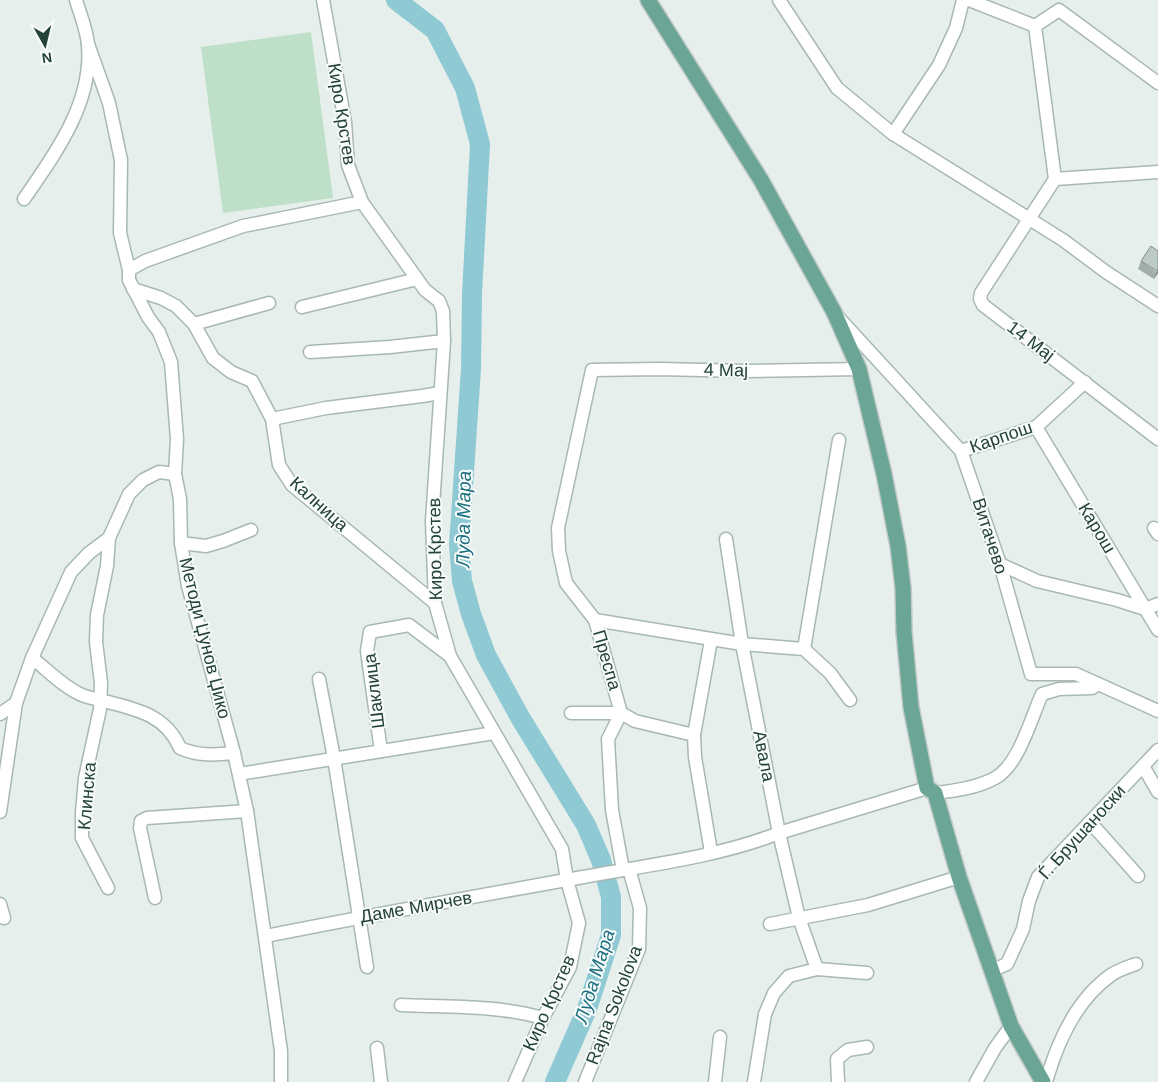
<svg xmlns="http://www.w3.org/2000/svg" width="1158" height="1082" viewBox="0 0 1158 1082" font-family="Arial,sans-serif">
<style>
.green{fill:#bfe0c8}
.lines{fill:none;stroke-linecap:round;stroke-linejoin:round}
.river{stroke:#8ec9d4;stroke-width:20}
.minor-casing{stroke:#a8b8b2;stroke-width:15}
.major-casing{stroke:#c2cac8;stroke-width:18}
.minor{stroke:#fff;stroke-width:12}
.major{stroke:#6aa596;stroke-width:15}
.wall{fill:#a1aea9}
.shaded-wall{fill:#838d89}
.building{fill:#bbcac4;stroke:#838d89}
.labels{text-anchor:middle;stroke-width:4;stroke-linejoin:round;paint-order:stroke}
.street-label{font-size:18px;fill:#24423a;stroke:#f7fbf9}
.water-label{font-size:19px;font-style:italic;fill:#1c6f80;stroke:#f7fbf9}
</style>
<rect width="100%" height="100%" fill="#e6efeb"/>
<polygon class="green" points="311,32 333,198 223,213 201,47"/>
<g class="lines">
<polyline class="river" points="396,0 435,30 465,88 480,144 472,294 471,369 459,545 462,581 471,614 486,655 521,719 586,825 601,860 611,897 611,935 587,1009 555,1082"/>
<g class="minor-casing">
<g id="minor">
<polyline points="323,0 345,122 348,165 362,202 425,290 439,301 443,311 444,341 432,521 435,603 450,656 562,849 567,880 579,923 570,967 543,1018 515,1082"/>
<polyline points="779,0 837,88 893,134 1063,240 1106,272 1158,306"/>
<polyline points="969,0 1035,26 1059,10 1158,83"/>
<polyline points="1035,26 1055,179"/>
<polyline points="88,44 109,103 121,160 120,233 129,270"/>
<polyline points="893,134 939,65 956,28 963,0"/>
<polyline points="1158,172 1055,179 981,293 980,299 983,305 1158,439"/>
<path d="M24 199C55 154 93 103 88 45 87 30 80 14 76 0"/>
<polyline points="133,289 161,298 176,306 194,324 213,358 231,372 252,381 272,419 279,465 292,485 435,603"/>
<polyline points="302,307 417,279"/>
<polyline points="839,318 961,451 1000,564 1031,674 1076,674 1158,711"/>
<polyline points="194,324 269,303"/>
<polyline points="310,352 390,347 444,341"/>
<polyline points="272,419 326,408 422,396 440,393"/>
<polyline points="1036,427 1158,630"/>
<polyline points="961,451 1036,427 1085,382"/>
<polyline points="1154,528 1158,534"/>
<polyline points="726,539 742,644 779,833 799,918 817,969"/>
<polyline points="181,543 206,546 223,541 251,530"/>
<polyline points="1000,564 1037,581 1117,600 1145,609 1158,604"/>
<polyline points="595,620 742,644 804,649 830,673 850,700"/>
<polyline points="804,649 839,440"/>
<path d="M32 658C48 670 63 687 82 695 89 698 97 699 104 701 136 709 166 715 180 748 197 756 215 755 234 753"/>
<polyline points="319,679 334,758 367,967"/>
<polyline points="571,713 621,713 635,721 694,735"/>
<polyline points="0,714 16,703 32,658 71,572 89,553 109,538 129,494 143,480 159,472 175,474"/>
<polyline points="381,751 367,651 370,632 409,625 450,656"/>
<polyline points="1143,766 1158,792"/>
<polyline points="239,774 494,733"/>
<path d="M935 793C954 791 977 788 995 778 1019 765 1031 718 1042 694L1059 689 1092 688 1098 684"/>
<polyline points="0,812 16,703"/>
<polyline points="1090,822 1138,876"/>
<polyline points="711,852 695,757 694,735 711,640"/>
<polyline points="623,870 612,810 608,739 621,713 595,620 566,583 559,551 558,528 592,370 659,369 747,371 859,369"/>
<polyline points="108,888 82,838 82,812 85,778 100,709 101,683 96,642 97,615 107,566 109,538"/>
<polyline points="155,898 140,828 141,821 147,818 247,811"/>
<polyline points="0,904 4,918"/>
<polyline points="770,924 868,905 959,877"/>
<path d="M266 936C371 915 477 896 583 877 648 865 718 857 779 833L927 788"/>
<polyline points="991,971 1007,964 1023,929 1029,901 1038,877 1158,750"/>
<path d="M401 1005C449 1007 497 1005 543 1018"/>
<polyline points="377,1048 381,1082"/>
<polyline points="281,1082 281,1051 247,811 234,753 188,586 181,543 180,499 175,474 177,439 171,362 159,332 148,317 129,280 129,270 145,261 243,226 362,202"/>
<polyline points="585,1082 639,949 640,908 629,869"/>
<polyline points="715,1082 720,1037"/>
<polyline points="754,1082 765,1014 774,993 789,976 817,969 867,973"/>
<polyline points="838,1082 837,1059 848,1050 867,1047"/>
<polyline points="976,1082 995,1048 1011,1026"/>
<path d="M1046 1082C1057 1043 1077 999 1111 975 1118 970 1128 967 1136 964"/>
</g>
</g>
<g class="major-casing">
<polyline id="major" points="648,0 761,180 834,312 859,369 884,474 898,546 903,588 904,632 911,707 927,788 935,793 959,877 1011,1026 1043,1082"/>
</g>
<use href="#minor" class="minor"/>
<use href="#major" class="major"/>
</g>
<polygon class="wall" points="1141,261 1158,273 1154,279 1138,269"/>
<polygon class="shaded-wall" points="1158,269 1158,273 1154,279 1157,271"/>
<polygon class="building" points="1151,246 1158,251 1158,269 1157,271 1141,261"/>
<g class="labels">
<g class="street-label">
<text transform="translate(342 114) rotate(81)" y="6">Киро Крстев</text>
<text transform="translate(1031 341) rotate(37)" y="6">14 Мај</text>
<text transform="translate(726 370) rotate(1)" y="6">4 Мај</text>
<text transform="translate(1001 437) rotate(-19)" y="6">Карпош</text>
<text transform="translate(319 504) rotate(42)" y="6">Калница</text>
<text transform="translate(1097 528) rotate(59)" y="6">Карош</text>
<text transform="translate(990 536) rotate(72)" y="6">Витачево</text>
<text transform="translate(435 549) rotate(-91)" y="6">Киро Крстев</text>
<text transform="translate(205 638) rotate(76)" y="6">Методи Џунов Џико</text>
<text transform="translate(607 660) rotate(74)" y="6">Преспа</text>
<text transform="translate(374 691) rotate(-97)" y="6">Шаклица</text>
<text transform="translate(764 756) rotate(79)" y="6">Авала</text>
<text transform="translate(87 796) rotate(-85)" y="6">Клинска</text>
<text transform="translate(1082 832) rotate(-48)" y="6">Ѓ. Брушаноски</text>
<text transform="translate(416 907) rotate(-10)" y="6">Даме Мирчев</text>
<text transform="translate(549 1003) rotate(-66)" y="6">Киро Крстев</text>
<text transform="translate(614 1005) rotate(-69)" y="6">Rajna Sokolova</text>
</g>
<g class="water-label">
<text transform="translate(463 519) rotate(-89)" y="7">Луда Мара</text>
<text transform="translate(594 976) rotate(-73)" y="7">Луда Мара</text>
</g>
</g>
<g transform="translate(45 45) rotate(172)" stroke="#f7fbf9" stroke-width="4" paint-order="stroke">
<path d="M0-4L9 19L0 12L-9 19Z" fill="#24423a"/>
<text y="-8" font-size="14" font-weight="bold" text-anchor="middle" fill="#24423a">N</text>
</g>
</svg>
